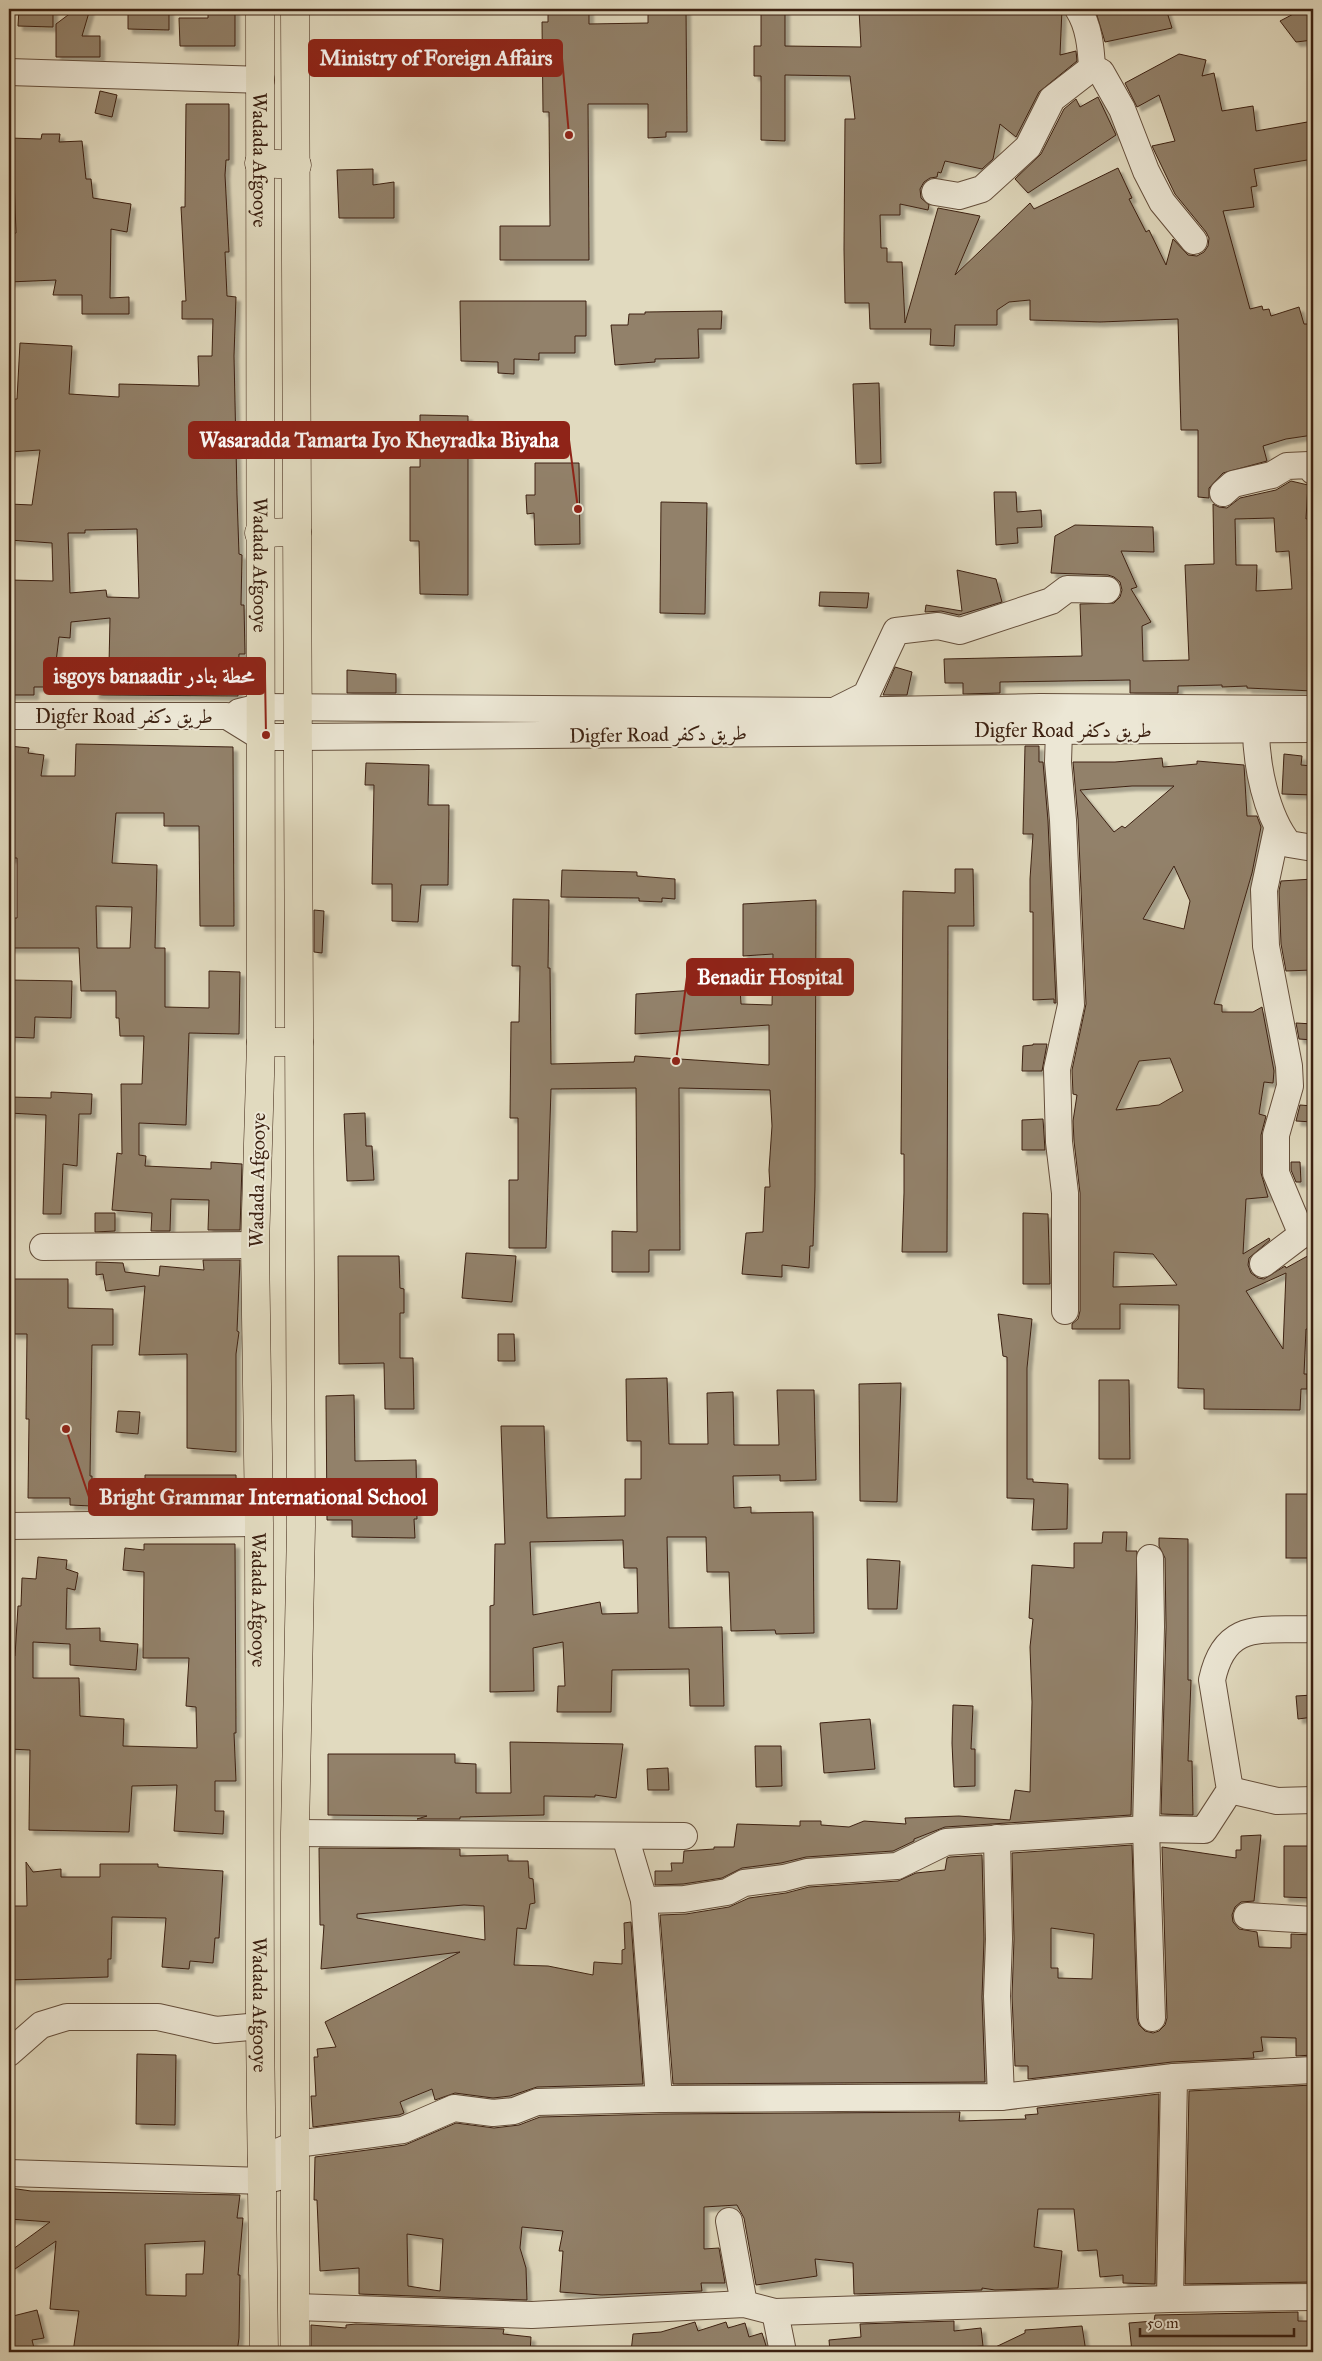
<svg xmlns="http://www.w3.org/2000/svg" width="1322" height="2361" viewBox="0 0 1322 2361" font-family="'IM FELL Great Primer',Amiri,serif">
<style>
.building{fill:#92816b;stroke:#3c2111;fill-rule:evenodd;filter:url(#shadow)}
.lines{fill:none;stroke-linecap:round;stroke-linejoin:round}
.minor-casing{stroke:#654f3c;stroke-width:28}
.major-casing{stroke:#3c2111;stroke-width:29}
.highway-casing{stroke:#3c2111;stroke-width:29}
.minor{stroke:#ece7d5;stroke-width:26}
.major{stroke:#e1dabf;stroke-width:28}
.highway{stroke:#e1dabf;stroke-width:28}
.labels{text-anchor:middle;stroke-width:4;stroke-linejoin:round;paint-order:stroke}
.street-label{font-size:20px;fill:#3c2111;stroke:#ece7d5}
.leader{fill:none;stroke:#8f2418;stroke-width:2}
.callout-dot{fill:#8f2418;stroke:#ece7d5;stroke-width:2}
.callout{fill:#8f2418;stroke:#8f2418;stroke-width:2}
.callout-label{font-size:21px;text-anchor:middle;font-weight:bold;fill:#fff}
</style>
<defs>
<filter id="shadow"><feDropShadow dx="4.5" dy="4.5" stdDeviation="1" flood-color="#0004"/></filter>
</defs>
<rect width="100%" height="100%" fill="#e1dabf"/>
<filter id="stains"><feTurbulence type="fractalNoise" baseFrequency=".004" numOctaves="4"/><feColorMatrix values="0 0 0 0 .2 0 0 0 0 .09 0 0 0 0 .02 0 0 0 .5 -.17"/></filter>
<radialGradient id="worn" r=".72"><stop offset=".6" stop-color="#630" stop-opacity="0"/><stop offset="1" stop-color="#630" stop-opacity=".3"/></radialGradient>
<g class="building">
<polygon points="19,9 53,9 53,27 18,26"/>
<polygon points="76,9 90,9 82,36 100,36 100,57 56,57 56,24"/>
<polygon points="128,9 169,9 169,30 128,29"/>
<polygon points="208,9 235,9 235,46 180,46 179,18 208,18"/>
<polygon points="548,9 589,9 589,24 648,23 648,9 686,9 687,132 666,132 666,137 648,138 648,104 588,104 589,260 500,260 500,226 550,226 549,112 543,112 542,22 548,22"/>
<polygon points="761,9 785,9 785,46 861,47 859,10 1062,9 1060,55 1076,51 1077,61 1039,92 1016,137 1000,124 993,159 982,169 945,161 941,173 938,172 937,177 930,178 924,182 920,189 921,198 929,205 928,210 900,204 900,215 880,215 881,248 887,248 887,262 902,262 905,323 938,208 980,216 955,275 1030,203 1034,209 1118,168 1132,198 1129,199 1146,232 1149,230 1166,265 1173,239 1188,255 1197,256 1204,252 1208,246 1209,238 1206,232 1175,194 1152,146 1175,141 1159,95 1137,107 1125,83 1179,54 1206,60 1202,76 1214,73 1222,111 1253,106 1256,131 1313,121 1313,159 1254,169 1257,186 1251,187 1254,207 1223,211 1250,309 1262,306 1263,310 1269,309 1271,316 1299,307 1304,324 1313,324 1313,435 1286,439 1263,446 1267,461 1223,473 1209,488 1209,498 1198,497 1198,430 1181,430 1178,319 1100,322 1030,320 1030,300 1009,302 997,310 997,325 955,325 954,346 930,345 931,329 870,329 869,303 845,303 844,249 845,119 855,119 850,76 785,75 785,141 761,140 761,76 754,76 754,46 761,46"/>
<polygon points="1095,9 1166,9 1172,28 1105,42"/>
<polygon points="1313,9 1313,40 1296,42 1280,21 1301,10"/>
<polygon points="100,91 117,95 112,117 95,113"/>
<polygon points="1098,97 1116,135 1028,193 1015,179 1041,154 1064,109 1076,99 1080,107"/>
<path d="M186 104H229V160H226L225 175 229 252H225L227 296 236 297 234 356 237 495 239 554 242 555 241 605H244L245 654H239L238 696 103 695 94 694 95 689 77 688V664L109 665 110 618 71 622 70 638 59 637 53 687H34V695H9V580L53 581 52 543 9 540V504L32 505 40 450 9 452V399H17L20 343 72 346 69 394 119 397V384L199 386 198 356H212L213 319H182V301H186L181 207H185ZM137 529 139 598 107 597 106 590 70 593 68 533H85V530Z"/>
<polygon points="42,134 60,134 59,142 82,141 86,179 91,179 93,198 131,204 127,232 111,229 110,298 129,297 129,314 82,314 82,295 53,295 56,280 9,282 9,234 16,233 14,177 9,177 9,138 41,139"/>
<polygon points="373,169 373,185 394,182 394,218 339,218 337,170"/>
<polygon points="460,301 586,301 586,336 575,336 575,353 539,353 539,360 514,359 514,374 498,373 498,362 461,361"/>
<polygon points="722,311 721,329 698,329 699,358 655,359 655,362 615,365 611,325 628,325 629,314 645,314 645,312"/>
<polygon points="879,383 881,463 856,464 853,384"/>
<polygon points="420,415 468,416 468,595 420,594 419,541 410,541 410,467 420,467"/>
<polygon points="535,463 579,463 580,544 535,545 534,513 527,514 526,495 535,495"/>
<path d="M1291 481 1308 485 1306 519 1313 518V691L1247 688V686L1222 687V685L1178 686V693H1130V680L1000 682V693L963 694V683H945L944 659 1082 656 1080 604 1114 603 1120 597 1122 590 1120 582 1114 577 1108 575 1051 573 1055 536 1075 525 1153 527 1154 552 1121 551 1137 587 1131 589 1151 622 1142 626 1143 661 1189 660 1185 565 1214 564 1213 504 1219 507 1227 508 1240 498 1276 490ZM1274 518 1276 552 1289 551 1292 589 1256 591 1257 565H1236L1235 519Z"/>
<polygon points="994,492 1016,492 1017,512 1041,510 1042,527 1017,528 1018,543 996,545"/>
<polygon points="661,502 707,503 705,614 660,613"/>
<polygon points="957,570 996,579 1002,602 959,615 941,611 925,612 926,605 962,611"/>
<polygon points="820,592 869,593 867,608 819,606"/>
<polygon points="895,667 912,672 907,695 883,695"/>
<polygon points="347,670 396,674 396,693 347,693"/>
<path d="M76 744 233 747 234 926H200L199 826H164V813H116L112 863 157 865 155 948H165V1007L209 1008V971L240 972 239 1034 189 1033 186 1125 139 1123V1155L146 1156 145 1166 211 1169V1162L242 1164 240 1230H208L209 1200 171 1199 170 1231H151L152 1213 112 1210 117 1153 122 1154 121 1084H142L144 1036H120L119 1018H116V991H81L79 948H9V918H17V858H9V746L29 748 28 753 44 755 41 776H75ZM96 906 132 907 130 948H97Z"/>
<polygon points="1025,746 1039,746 1039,762 1043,762 1048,821 1056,1003 1054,1003 1054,999 1033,1000 1033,912 1030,912 1030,879 1033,834 1023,834"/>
<polygon points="1284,754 1302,756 1301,765 1313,766 1313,795 1282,794"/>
<path d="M1162 758 1163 767 1197 764V761L1244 765 1247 816H1257L1261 827 1252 873 1214 1004 1222 1005V1012H1253L1262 1007 1274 1071 1273 1083 1264 1082 1259 1114 1266 1116 1261 1135V1173L1268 1197 1246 1199 1243 1254 1269 1238 1270 1240 1249 1258 1248 1265 1251 1273 1258 1278 1264 1279 1285 1266 1286 1268 1313 1253V1329H1306L1304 1374H1307V1389H1301L1300 1410 1204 1409V1389L1178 1388 1179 1305 1120 1304V1329H1072V1324L1078 1319 1080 1311V1193L1074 1141 1073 1121 1077 1095 1073 1094 1072 1070 1086 1004 1078 819 1073 762H1115ZM1132 786H1174L1125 828 1122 826 1114 832 1080 790ZM1174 866 1190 901 1184 929 1143 919ZM1170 1058 1183 1091 1159 1105 1116 1110 1139 1061ZM1114 1252 1153 1254 1177 1285 1113 1287ZM1286 1273 1283 1349 1246 1291Z"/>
<polygon points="366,763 429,765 428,805 449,805 448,885 421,885 418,922 392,921 392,884 372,884 374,785 365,785"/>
<polygon points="955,869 973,869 974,926 948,926 947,1252 902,1252 904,1193 904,1154 901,1154 903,891 955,893"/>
<polygon points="562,870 637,872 637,876 675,879 675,899 662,898 662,902 639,901 639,898 561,897"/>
<polygon points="1313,879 1313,892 1309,894 1312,970 1286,971 1281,944 1279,891 1281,881"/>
<polygon points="513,899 549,900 548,968 550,968 551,1064 634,1062 635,1056 769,1065 769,1025 635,1034 636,994 740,987 741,1004 772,1005 773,954 743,956 743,904 816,900 815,1187 813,1246 810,1246 809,1268 782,1265 782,1277 742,1274 746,1233 763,1232 765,1187 770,1187 769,1170 772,1126 770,1090 679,1088 680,1250 649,1250 649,1272 612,1272 612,1231 637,1232 636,1088 551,1089 546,1248 509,1248 509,1180 518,1180 518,1118 510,1118 511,1022 519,1022 520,966 512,966"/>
<polygon points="314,910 324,911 322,953 314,952"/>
<polygon points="9,980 72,981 71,1018 35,1017 34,1038 9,1037"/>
<polygon points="1296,1023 1313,1024 1313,1040 1299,1039"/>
<polygon points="1033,1044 1047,1044 1042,1071 1022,1071 1023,1046 1033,1045"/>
<polygon points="51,1092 92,1094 91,1114 79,1114 77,1166 63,1164 61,1214 43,1214 46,1115 9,1113 9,1097 51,1098"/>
<polygon points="1300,1105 1313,1106 1313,1122 1296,1121"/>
<polygon points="365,1113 366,1146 372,1146 374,1180 347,1181 344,1114"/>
<polygon points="1043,1119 1045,1150 1022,1150 1022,1120"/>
<polygon points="1291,1162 1300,1162 1301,1182 1296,1182 1291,1170"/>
<polygon points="95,1213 115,1213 115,1231 95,1232"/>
<polygon points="1023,1213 1048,1214 1050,1284 1023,1284"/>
<polygon points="466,1253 516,1256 512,1302 462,1298"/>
<polygon points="338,1256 399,1256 400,1288 404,1289 404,1313 400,1313 400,1358 413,1358 414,1409 385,1409 384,1363 339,1364"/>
<polygon points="203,1260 240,1260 237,1331 239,1332 236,1354 236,1452 187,1448 187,1354 139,1355 145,1286 106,1291 103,1274 96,1275 96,1262 123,1263 125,1272 159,1276 160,1266 204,1270"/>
<polygon points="11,1279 68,1279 68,1308 113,1309 113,1345 92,1345 90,1476 92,1476 92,1506 70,1505 70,1498 28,1498 29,1419 26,1419 27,1334 12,1334"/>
<polygon points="998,1314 1032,1319 1027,1368 1027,1479 1033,1479 1033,1482 1068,1484 1067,1529 1032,1530 1034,1499 1007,1498 1007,1357 1003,1356"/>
<polygon points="498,1334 514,1334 515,1361 498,1361"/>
<path d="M667 1378 669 1444H708L707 1393 733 1392 734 1445H779L777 1390H814L816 1480 780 1481V1475L733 1476 734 1508 751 1507V1513L813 1512 814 1633 776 1634 775 1630 731 1631 729 1572H707L706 1537H667L669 1628 722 1627 724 1706H690L689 1669 612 1670 611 1712H557L558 1686H565L563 1642 533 1648 534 1691 490 1692V1606L494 1605 495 1544H505L501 1426H544L547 1518 625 1516V1479H641V1441H627L626 1379ZM623 1540 624 1568H637L638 1613 602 1614 600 1602 533 1615 530 1542Z"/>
<polygon points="1099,1380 1129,1380 1130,1459 1099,1459"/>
<polygon points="901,1383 897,1502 860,1501 859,1384"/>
<polygon points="354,1395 355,1461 416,1460 417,1519 414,1519 415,1538 352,1537 352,1520 327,1520 326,1396"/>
<polygon points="118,1411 140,1412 138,1434 116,1432"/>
<polygon points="145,1475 236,1475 237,1508 145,1509"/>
<rect x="1286" y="1494" width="27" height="64"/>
<polygon points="1103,1532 1127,1532 1126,1551 1137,1551 1131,1815 945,1827 914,1839 914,1841 893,1851 806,1857 781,1863 742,1868 722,1878 683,1884 655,1885 655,1871 672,1871 671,1863 683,1863 684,1851 714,1849 714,1847 734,1847 737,1824 800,1826 800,1821 821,1821 821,1825 849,1827 864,1821 906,1824 905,1818 959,1816 1010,1820 1015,1790 1030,1792 1032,1702 1030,1647 1033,1619 1029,1618 1032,1565 1074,1568 1074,1543 1102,1543"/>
<polygon points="1159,1538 1188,1539 1188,1680 1191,1680 1188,1761 1192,1761 1193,1815 1161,1814 1166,1627 1165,1558 1159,1546"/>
<polygon points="144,1544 235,1544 236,1733 234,1733 236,1781 215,1781 215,1811 224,1811 223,1834 174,1831 177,1785 132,1786 129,1832 29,1830 30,1750 9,1749 9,1656 15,1656 18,1606 21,1606 22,1578 36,1579 38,1557 67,1560 66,1569 78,1573 75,1590 67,1588 66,1629 100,1628 100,1641 138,1644 136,1670 70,1665 70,1644 33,1642 33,1678 79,1678 80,1716 124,1719 123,1746 197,1748 196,1707 186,1706 189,1658 143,1658 144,1572 123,1570 125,1548 144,1550"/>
<polygon points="867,1559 900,1561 897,1609 868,1609"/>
<polygon points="1313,1695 1313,1717 1298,1719 1296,1696"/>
<polygon points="953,1705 973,1706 971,1749 975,1749 975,1786 954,1787 952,1743"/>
<polygon points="870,1719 875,1769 824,1773 820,1723"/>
<polygon points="510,1742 623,1744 616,1798 595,1795 595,1797 544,1796 544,1815 460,1817 460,1819 417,1819 427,1816 328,1815 328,1754 455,1754 455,1763 476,1764 476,1793 511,1793"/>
<polygon points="755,1746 781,1746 782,1786 756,1787"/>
<polygon points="668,1768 669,1790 648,1790 647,1769"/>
<path d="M1261 1835 1254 1901 1241 1902 1235 1907 1232 1915 1233 1922 1239 1929 1257 1932 1259 1947 1291 1948V1934L1313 1935V2055L1296 2056V2038L1261 2037 1263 2051 1253 2052 1254 2058 1172 2062 1028 2079V2066H1015L1012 1996 1014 1939 1012 1853 1132 1845 1137 2018 1139 2025 1145 2031 1153 2033 1159 2031 1165 2025 1167 2018 1162 1847 1236 1858V1850H1241V1836ZM1051 1928 1094 1934 1092 1979 1058 1978V1968H1051Z"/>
<polygon points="1284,1846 1313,1846 1313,1898 1284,1897"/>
<path d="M319 1848 460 1849V1856L508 1855V1861H528L529 1878 533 1879 535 1903 530 1904 526 1929 517 1928 514 1965 548 1966 593 1975 594 1962 622 1964V1950L625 1949 624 1923 631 1922 643 2084 537 2087 510 2096 493 2098 455 2093 435 2100 432 2089 400 2102 404 2113 399 2115 313 2127 311 2096H316L314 2057H318L317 2049 336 2047 325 2022 460 1952 321 1969 324 1925H320ZM464 1905 484 1906 485 1940 357 1918V1914Z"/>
<polygon points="982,1855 984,1939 982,1997 985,2082 673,2084 660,1915 686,1914 729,1907 749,1898 786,1893 809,1887 898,1881 916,1873 945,1870 947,1858 950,1857"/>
<polygon points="26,1862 33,1872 61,1869 61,1877 100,1877 100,1864 158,1864 158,1867 223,1871 219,1938 215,1938 213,1963 190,1961 189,1969 162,1967 166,1918 112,1917 111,1959 108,1959 108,1977 9,1980 9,1906 27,1906"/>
<polygon points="137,2054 176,2055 175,2125 136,2124"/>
<polygon points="1313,2085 1313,2282 1185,2284 1189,2091"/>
<path d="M1159 2094 1155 2284 1123 2283V2275L1100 2277 1097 2250 1078 2251 1074 2209H1038L1034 2247 1062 2251 1058 2288 995 2290 982 2288V2290L854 2294 853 2263 815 2259 817 2276 756 2285 744 2218 737 2205 704 2207V2249L719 2248 725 2283H701L702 2291 602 2295 560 2292 563 2251H559L563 2231 522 2227 520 2248 526 2268 527 2300 359 2294V2268L320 2271 317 2200H314L315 2157 405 2145 456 2123 494 2128 519 2125 540 2117 659 2114 960 2112 959 2121 1026 2119 1025 2115 1038 2114 1037 2108ZM407 2234 443 2239 440 2291 408 2286Z"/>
<path d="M10 2188 31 2191 240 2195 237 2218H243L238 2275H240L239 2338 237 2352H73L79 2311 50 2309 56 2241 15 2269 9 2260V2252L50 2222 9 2219ZM205 2241 203 2274H186V2296L146 2295 145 2244Z"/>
<polygon points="37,2310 44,2338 32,2340 35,2352 9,2352 9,2317"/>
<polygon points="1298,2312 1298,2321 1308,2321 1308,2326 1313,2326 1313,2352 1277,2352 1277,2349 1251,2352 1132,2352 1129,2323 1154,2321 1155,2315"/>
<polygon points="954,2321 954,2331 981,2328 983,2346 970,2347 971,2352 830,2352 829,2340 861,2337 860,2324"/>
<polygon points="695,2322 698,2331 726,2322 728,2328 745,2323 749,2337 762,2333 768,2352 631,2352 633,2334 661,2332"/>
<polygon points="356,2324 504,2329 503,2334 531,2337 530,2352 311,2352 311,2325 346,2328 346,2325"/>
<polygon points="1082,2326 1086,2352 985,2352 1025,2333 1025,2330"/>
</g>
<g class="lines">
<g class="minor-casing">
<g id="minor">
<polyline points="1092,68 1101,72 1122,109 1146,171 1162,202 1194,241"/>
<polyline points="9,72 261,80"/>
<path d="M935 192 959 196 982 189 1028 147 1052 99 1092 68C1091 48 1089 26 1078 9"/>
<polyline points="1223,493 1233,484 1272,475 1287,466 1309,465 1313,471"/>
<polyline points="838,709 866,695 896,631 938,626 960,631 1051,601 1067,589 1107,590"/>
<polyline points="239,712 259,707 835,711 1040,707 1313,709"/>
<polyline points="9,716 227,716 261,737 298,737 1313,729"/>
<path d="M1256 728C1256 764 1266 816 1289 844L1313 848"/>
<polyline points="1059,731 1058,762 1063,820 1071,1005 1057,1069 1059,1142 1065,1193 1065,1311"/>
<polyline points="1277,829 1264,890 1266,946 1289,1066 1290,1086 1276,1135 1276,1173 1302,1235"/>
<polyline points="43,1247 255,1245"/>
<polyline points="1263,1264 1313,1226"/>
<polyline points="9,1526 259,1523"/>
<polyline points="1150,1558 1151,1627 1146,1829 1152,2018"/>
<polyline points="1230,1790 1277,1801 1313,1800"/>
<polyline points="295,1833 684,1836"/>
<polyline points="625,1836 644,1900 659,2099"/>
<polyline points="997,1838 999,1939 997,1996 1001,2097"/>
<path d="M644 1900 684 1899 727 1892 744 1883 784 1878 807 1872 897 1866 946 1842 1146 1829 1204 1830 1230 1790 1212 1680C1225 1619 1263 1631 1313 1629"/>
<polyline points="1247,1916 1313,1920"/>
<polyline points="9,2053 41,2025 67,2017 158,2017 216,2030 260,2026"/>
<polyline points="261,2159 296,2144 403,2130 454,2108 493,2113 514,2111 537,2102 659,2099 1001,2097 1174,2077 1313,2070"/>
<polyline points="9,2173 263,2181 295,2173"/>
<polyline points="729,2221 744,2304"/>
<polyline points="1170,2299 1174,2077"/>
<polyline points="296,2307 532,2315 744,2304 775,2312 1170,2299 1313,2297"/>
<polyline points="775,2312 783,2352"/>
</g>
</g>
<g class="major-casing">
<g id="major">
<polyline points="259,163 297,165"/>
<polyline points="259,533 297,532"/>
<polyline points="261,1042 299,1042"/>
</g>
</g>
<g class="highway-casing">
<g id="highway">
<path id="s1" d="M260 9 261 1042 255 1245 259 1523 260 2026 264 2352"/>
<polyline points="295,9 301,1526 295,1833 295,2352"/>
</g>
</g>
<use href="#minor" class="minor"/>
<use href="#major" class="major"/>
<use href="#highway" class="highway"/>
</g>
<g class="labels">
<g class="street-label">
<text dy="7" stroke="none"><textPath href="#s1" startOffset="151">Wadada Afgooye</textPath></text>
<text dy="7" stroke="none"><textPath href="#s1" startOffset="556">Wadada Afgooye</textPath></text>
<text x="124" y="723">Digfer Road طريق دكفر</text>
<text x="1063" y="737">Digfer Road طريق دكفر</text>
<text transform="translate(658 734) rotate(-1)" y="7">Digfer Road طريق دكفر</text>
<text transform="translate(257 1180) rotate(-89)" y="7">Wadada Afgooye</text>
<text dy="7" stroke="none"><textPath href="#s1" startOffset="1591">Wadada Afgooye</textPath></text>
<text dy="7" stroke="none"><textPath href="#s1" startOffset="1996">Wadada Afgooye</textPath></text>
</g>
</g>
<path class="leader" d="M569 135L562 58M578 509L569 440M266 735L265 676M676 1061L687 977M66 1429L89 1497"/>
<g class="callout-dot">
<circle cx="569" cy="135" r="5"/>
<circle cx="578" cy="509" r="5"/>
<circle cx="266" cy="735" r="5"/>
<circle cx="676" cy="1061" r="5"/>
<circle cx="66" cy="1429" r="5"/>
</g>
<g class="callout">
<rect x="309" y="40" width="253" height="36" rx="5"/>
<rect x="189" y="422" width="380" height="36" rx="5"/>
<rect x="44" y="658" width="221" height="36" rx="5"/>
<rect x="687" y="959" width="166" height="36" rx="5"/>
<rect x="89" y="1479" width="348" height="36" rx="5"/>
</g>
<g class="callout-label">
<text x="436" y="65">Ministry of Foreign Affairs</text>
<text x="379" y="447">Wasaradda Tamarta Iyo Kheyradka Biyaha</text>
<text x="154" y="683">isgoys banaadir محطة بنادر</text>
<text x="770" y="984">Benadir Hospital</text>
<text x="263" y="1504">Bright Grammar International School</text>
</g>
<rect width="1322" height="2361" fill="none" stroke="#e1dabf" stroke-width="30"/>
<rect x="10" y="10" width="1302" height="2341" fill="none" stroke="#3c2111" stroke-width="2.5"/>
<rect x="15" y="15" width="1292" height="2331" fill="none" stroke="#3c2111"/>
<path d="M1140 2328v8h154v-8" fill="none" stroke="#3c2111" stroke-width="2.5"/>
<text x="1147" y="2328" font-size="15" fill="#3c2111" stroke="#ece7d5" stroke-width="4" paint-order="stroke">50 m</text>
<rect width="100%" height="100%" filter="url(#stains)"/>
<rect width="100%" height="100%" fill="url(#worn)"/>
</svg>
